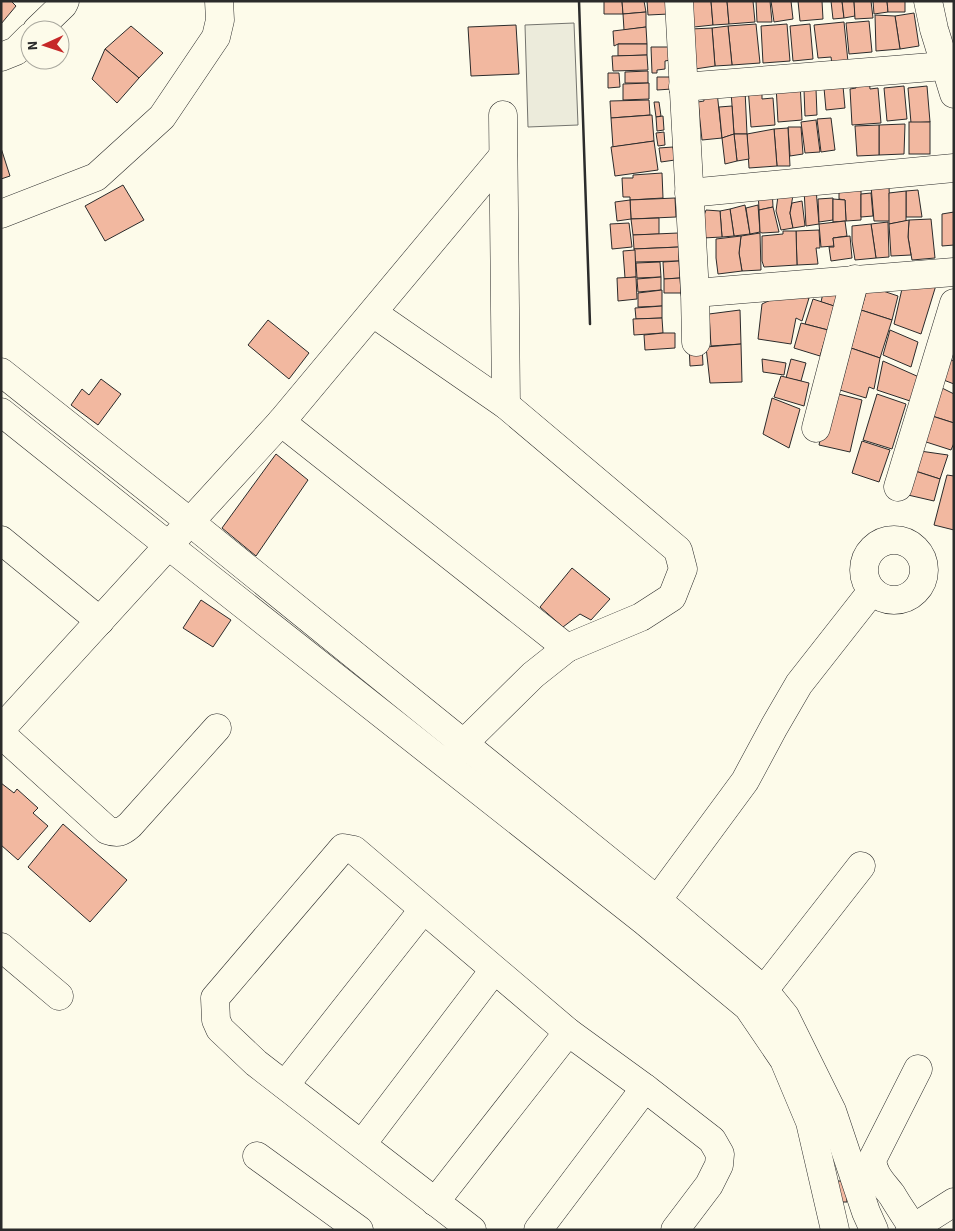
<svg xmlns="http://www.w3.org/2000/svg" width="955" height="1231" viewBox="0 0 955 1231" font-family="'Source Sans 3',sans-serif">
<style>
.green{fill:#ecebdb;stroke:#74746e}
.building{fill:#f2b8a0;stroke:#2b2b2b}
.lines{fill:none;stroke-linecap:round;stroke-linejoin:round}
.minor-casing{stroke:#2b2b2b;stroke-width:29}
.minor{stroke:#fdfbea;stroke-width:28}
.wall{stroke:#2b2b2b;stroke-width:2.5}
</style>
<rect width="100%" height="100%" fill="#fdfbea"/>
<polygon class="green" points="574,23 578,125 528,127 525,25"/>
<g class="building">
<polygon points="1,1 11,1 16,6 1,24"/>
<polygon points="604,1 622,1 623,14 604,14"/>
<polygon points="622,1 644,1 646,12 623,14"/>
<polygon points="647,1 668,1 669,14 648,15"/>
<polygon points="691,1 711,1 713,25 694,27"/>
<polygon points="711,1 727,1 729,24 713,25"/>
<polygon points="727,1 753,1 755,22 729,24"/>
<polygon points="756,1 770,1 772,22 757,22"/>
<polygon points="771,1 791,1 793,19 774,22"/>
<polygon points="798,1 822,1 823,19 800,21"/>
<polygon points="831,1 842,1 844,18 833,19"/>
<polygon points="842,1 854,1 855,16 844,18"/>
<polygon points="854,1 871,1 873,18 855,19"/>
<polygon points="873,1 887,1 888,12 874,14"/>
<polygon points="887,1 905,1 905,12 888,12"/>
<polygon points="646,12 646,27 624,30 623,14"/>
<polygon points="914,13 919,46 900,49 895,16"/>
<polygon points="875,15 895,16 900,49 876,51"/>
<polygon points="869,21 872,52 849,54 846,23"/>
<polygon points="844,22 848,62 832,64 831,57 818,58 814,25"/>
<polygon points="756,24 760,63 732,65 728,26"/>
<polygon points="787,24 790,61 763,63 761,26"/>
<polygon points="810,24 813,59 793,61 790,26"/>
<polygon points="516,25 519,74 471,76 468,27"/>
<polygon points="131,26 163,53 139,78 105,49"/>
<polygon points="728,26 732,65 715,66 712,28"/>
<polygon points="646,27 647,44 618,44 614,46 613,31"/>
<polygon points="712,28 715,66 695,69 691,29"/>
<polygon points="618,44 647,44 647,55 618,56"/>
<polygon points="651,47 669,47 670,60 665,61 665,69 657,70 657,73 652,73"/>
<polygon points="105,49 139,78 117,103 92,79"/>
<polygon points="647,55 648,70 613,71 612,56"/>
<polygon points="648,71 648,83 625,83 625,72"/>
<polygon points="608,73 619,73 620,87 608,88"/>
<polygon points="657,77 671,77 672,89 657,90"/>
<polygon points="869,77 870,89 878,88 881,123 852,125 850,89 856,88 855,78"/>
<polygon points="649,83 649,99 623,100 623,84"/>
<polygon points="800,83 802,120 778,122 776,85"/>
<polygon points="843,86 845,108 826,110 824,88"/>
<polygon points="904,86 907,119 887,121 884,88"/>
<polygon points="927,86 930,122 911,123 908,88"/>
<polygon points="748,87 762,87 762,99 773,98 775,125 751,127"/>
<polygon points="816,89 817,115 805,116 804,90"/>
<polygon points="745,90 747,134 734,134 731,91"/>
<polygon points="717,92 722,138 702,140 698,102 704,101 703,93"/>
<polygon points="649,100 650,115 611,118 610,101"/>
<polygon points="654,102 659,102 661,116 656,117"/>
<polygon points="732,106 734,134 722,138 719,107"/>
<polygon points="652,115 654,141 613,147 611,118"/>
<polygon points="663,116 664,130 657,131 656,117"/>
<polygon points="831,118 835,150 821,152 817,119"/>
<polygon points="816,120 820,152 805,153 801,122"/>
<rect x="909" y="122" width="21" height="32"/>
<polygon points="905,124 904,154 879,155 879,125"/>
<polygon points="879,125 879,155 857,156 855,126"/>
<polygon points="788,127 801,127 803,154 790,156"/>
<polygon points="788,128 790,166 777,166 774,129"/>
<polygon points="774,129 777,166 749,168 747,134"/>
<polygon points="664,132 665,145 658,146 656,133"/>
<polygon points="734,134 747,134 749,159 737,161"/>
<polygon points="734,134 737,161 725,164 722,138"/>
<polygon points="654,141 658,170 615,176 611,147"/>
<polygon points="673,147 675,160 661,162 659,148"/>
<polygon points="1,148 10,176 1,179"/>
<polygon points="662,173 663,198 630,200 630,197 623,197 622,178 633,178 633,175"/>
<polygon points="123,185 144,220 105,241 85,206"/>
<polygon points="889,185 890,221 874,221 871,186"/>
<polygon points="772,188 773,207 759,210 758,189"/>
<polygon points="804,189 816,189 819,224 806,226"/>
<polygon points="839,190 861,190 861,220 846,221 845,200 839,199"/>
<polygon points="918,190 922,217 906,217 906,191"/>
<polygon points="906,191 906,221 889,224 889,193"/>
<polygon points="871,193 873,216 861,217 861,194"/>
<polygon points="793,195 790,213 793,228 781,230 776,211 778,196"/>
<polygon points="675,198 676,217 631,219 630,200"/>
<polygon points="833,198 833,220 819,222 818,199"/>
<polygon points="833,199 845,200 846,221 833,222"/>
<polygon points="630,200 631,219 617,221 615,202"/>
<polygon points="802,201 805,226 793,228 790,213 792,203"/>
<polygon points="745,205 750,234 734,236 730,209"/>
<polygon points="758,205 760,232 750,234 746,208"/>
<polygon points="773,207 779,232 762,233 760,232 759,210"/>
<polygon points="730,209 734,236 722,237 720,211"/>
<polygon points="706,210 720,211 722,237 703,238 702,221"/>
<polygon points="954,212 954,245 942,246 942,214"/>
<polygon points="659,218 659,234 633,235 631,219"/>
<polygon points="931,219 935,258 912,260 908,237 909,220"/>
<polygon points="909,220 908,237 911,255 891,256 889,224"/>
<polygon points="845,221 847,236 833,238 834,246 821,247 819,224"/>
<polygon points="888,222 889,257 876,258 871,224"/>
<polygon points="629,223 632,247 612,249 610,224"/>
<polygon points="871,224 876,258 855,260 852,241 852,226"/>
<polygon points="819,230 820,248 816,248 818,264 797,265 796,231"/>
<polygon points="783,231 796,231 797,265 764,267 762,261 762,236 783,234"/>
<polygon points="678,233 679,247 634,249 633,235"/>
<polygon points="760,233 761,270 742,271 739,253 741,236"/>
<polygon points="741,236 739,253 742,271 718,274 716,258 716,239"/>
<polygon points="850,236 852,258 831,261 829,247 834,247 833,238"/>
<polygon points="679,247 679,261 635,262 634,249"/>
<polygon points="635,250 636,277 625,278 623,251"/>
<polygon points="679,261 680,278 664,279 663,262"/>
<polygon points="660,262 661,277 637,278 636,263"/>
<polygon points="636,277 637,299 618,301 617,278"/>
<polygon points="661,277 661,290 638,292 637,279"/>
<polygon points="680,278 681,293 664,293 664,279"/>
<polygon points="904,280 937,282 921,334 894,324"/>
<polygon points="868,286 898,296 892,320 861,310"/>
<polygon points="662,290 662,306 638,307 638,293"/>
<polygon points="785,293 809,298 802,321 796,318 791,344 758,339 762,304"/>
<polygon points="823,293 838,293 834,306 821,302"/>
<polygon points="813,299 834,306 828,330 805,324"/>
<polygon points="662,306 662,318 636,319 635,308"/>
<polygon points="740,310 741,344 711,346 709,314"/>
<polygon points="861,310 892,320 880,358 851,348"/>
<polygon points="662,318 663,333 634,335 633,319"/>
<polygon points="268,320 309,353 289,379 248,345"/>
<polygon points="801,323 828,330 820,356 794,348"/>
<polygon points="890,330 918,342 911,367 883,355"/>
<polygon points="663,333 675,333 675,348 645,350 644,335"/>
<polygon points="741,344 742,382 710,383 706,347"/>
<polygon points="689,345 702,345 703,365 690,366"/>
<polygon points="851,348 880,358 874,389 869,387 866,398 840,390"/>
<polygon points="947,358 954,361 954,384 941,379"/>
<polygon points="762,359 786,363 784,375 763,372"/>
<polygon points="791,359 806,363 801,381 786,378"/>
<polygon points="883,361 919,377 910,401 877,390"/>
<polygon points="781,376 809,383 804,406 774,397"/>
<polygon points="101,379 121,394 98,425 71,405 82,389 89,395"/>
<polygon points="940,387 954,394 954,423 929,415"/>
<polygon points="831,392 862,400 850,452 819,445"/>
<polygon points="877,394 906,404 892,449 863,440"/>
<polygon points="772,398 800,409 789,448 763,434"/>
<polygon points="929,415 954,423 954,443 951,450 920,440"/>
<polygon points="862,441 890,450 879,482 852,473"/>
<polygon points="920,451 948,455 940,479 912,470"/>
<polygon points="276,454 308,480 256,556 222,528"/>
<polygon points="912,470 940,479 934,501 908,495"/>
<polygon points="947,475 954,476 954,530 934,525"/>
<polygon points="572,568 610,599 591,620 580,614 563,627 540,607"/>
<polygon points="201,600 231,620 213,647 183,628"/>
<polygon points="1,783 14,793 17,789 38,808 33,813 48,826 18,860 1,845"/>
<polygon points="63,824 127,880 90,922 28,867"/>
<polygon points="834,1181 846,1181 847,1202 834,1202"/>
</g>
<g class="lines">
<g class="minor-casing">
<g id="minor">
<polyline points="679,1 695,293 696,342"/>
<polyline points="928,1 934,29 954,94"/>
<polyline points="37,30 63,5 65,1"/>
<polyline points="1,57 16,51 30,37"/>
<polyline points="683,87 944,66"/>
<polyline points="503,115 506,405"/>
<polyline points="689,193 954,168"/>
<polyline points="1,214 96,177 162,117 216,37 220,20 219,1"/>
<polyline points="695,293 954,272"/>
<polyline points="373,313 506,405 678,550 683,569 672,597 641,617 567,648 533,675 463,744 453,757"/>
<polyline points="1,372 190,522 657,900 764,990 785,1016 832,1111 866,1212 874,1230"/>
<polyline points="1,412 169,546 643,920 748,1007 784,1060 810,1122 835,1230"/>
<polyline points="281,422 567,648"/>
<polyline points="816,428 855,279"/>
<polyline points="898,487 954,303"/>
<circle cx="894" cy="570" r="30"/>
<polyline points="1,540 100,621"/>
<polyline points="1,729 281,422 503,156"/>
<path d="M1 734 107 830C118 834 122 832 130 825L217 728"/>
<polyline points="647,914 745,781 774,727 799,684 872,591"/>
<polyline points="1,947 59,996"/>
<polyline points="751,1003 764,990 861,866"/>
<polyline points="285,1085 423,910"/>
<polyline points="362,1144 494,970"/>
<polyline points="257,1156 359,1230"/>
<polyline points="435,1202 568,1032"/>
<polyline points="472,1230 256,1063 220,1029 216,1020 215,998 343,848 354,850 568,1032 645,1088 712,1140 720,1154 719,1165 709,1185 675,1230"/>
<polyline points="538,1230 645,1088"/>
<polyline points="910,1230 954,1202"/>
<path d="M914 1230C907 1218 899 1207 892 1195 883 1183 874 1176 872 1160L918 1069"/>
</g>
</g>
<use href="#minor" class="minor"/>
<polyline class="wall" points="579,1 590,324"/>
</g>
<rect width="955" height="1231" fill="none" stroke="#2b2b2b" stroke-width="5"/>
<g transform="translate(45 45) rotate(267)"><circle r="24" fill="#fdfbea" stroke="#a9a89e"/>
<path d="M0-4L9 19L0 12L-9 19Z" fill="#c62828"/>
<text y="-8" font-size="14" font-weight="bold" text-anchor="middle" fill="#2b2b2b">N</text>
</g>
</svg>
